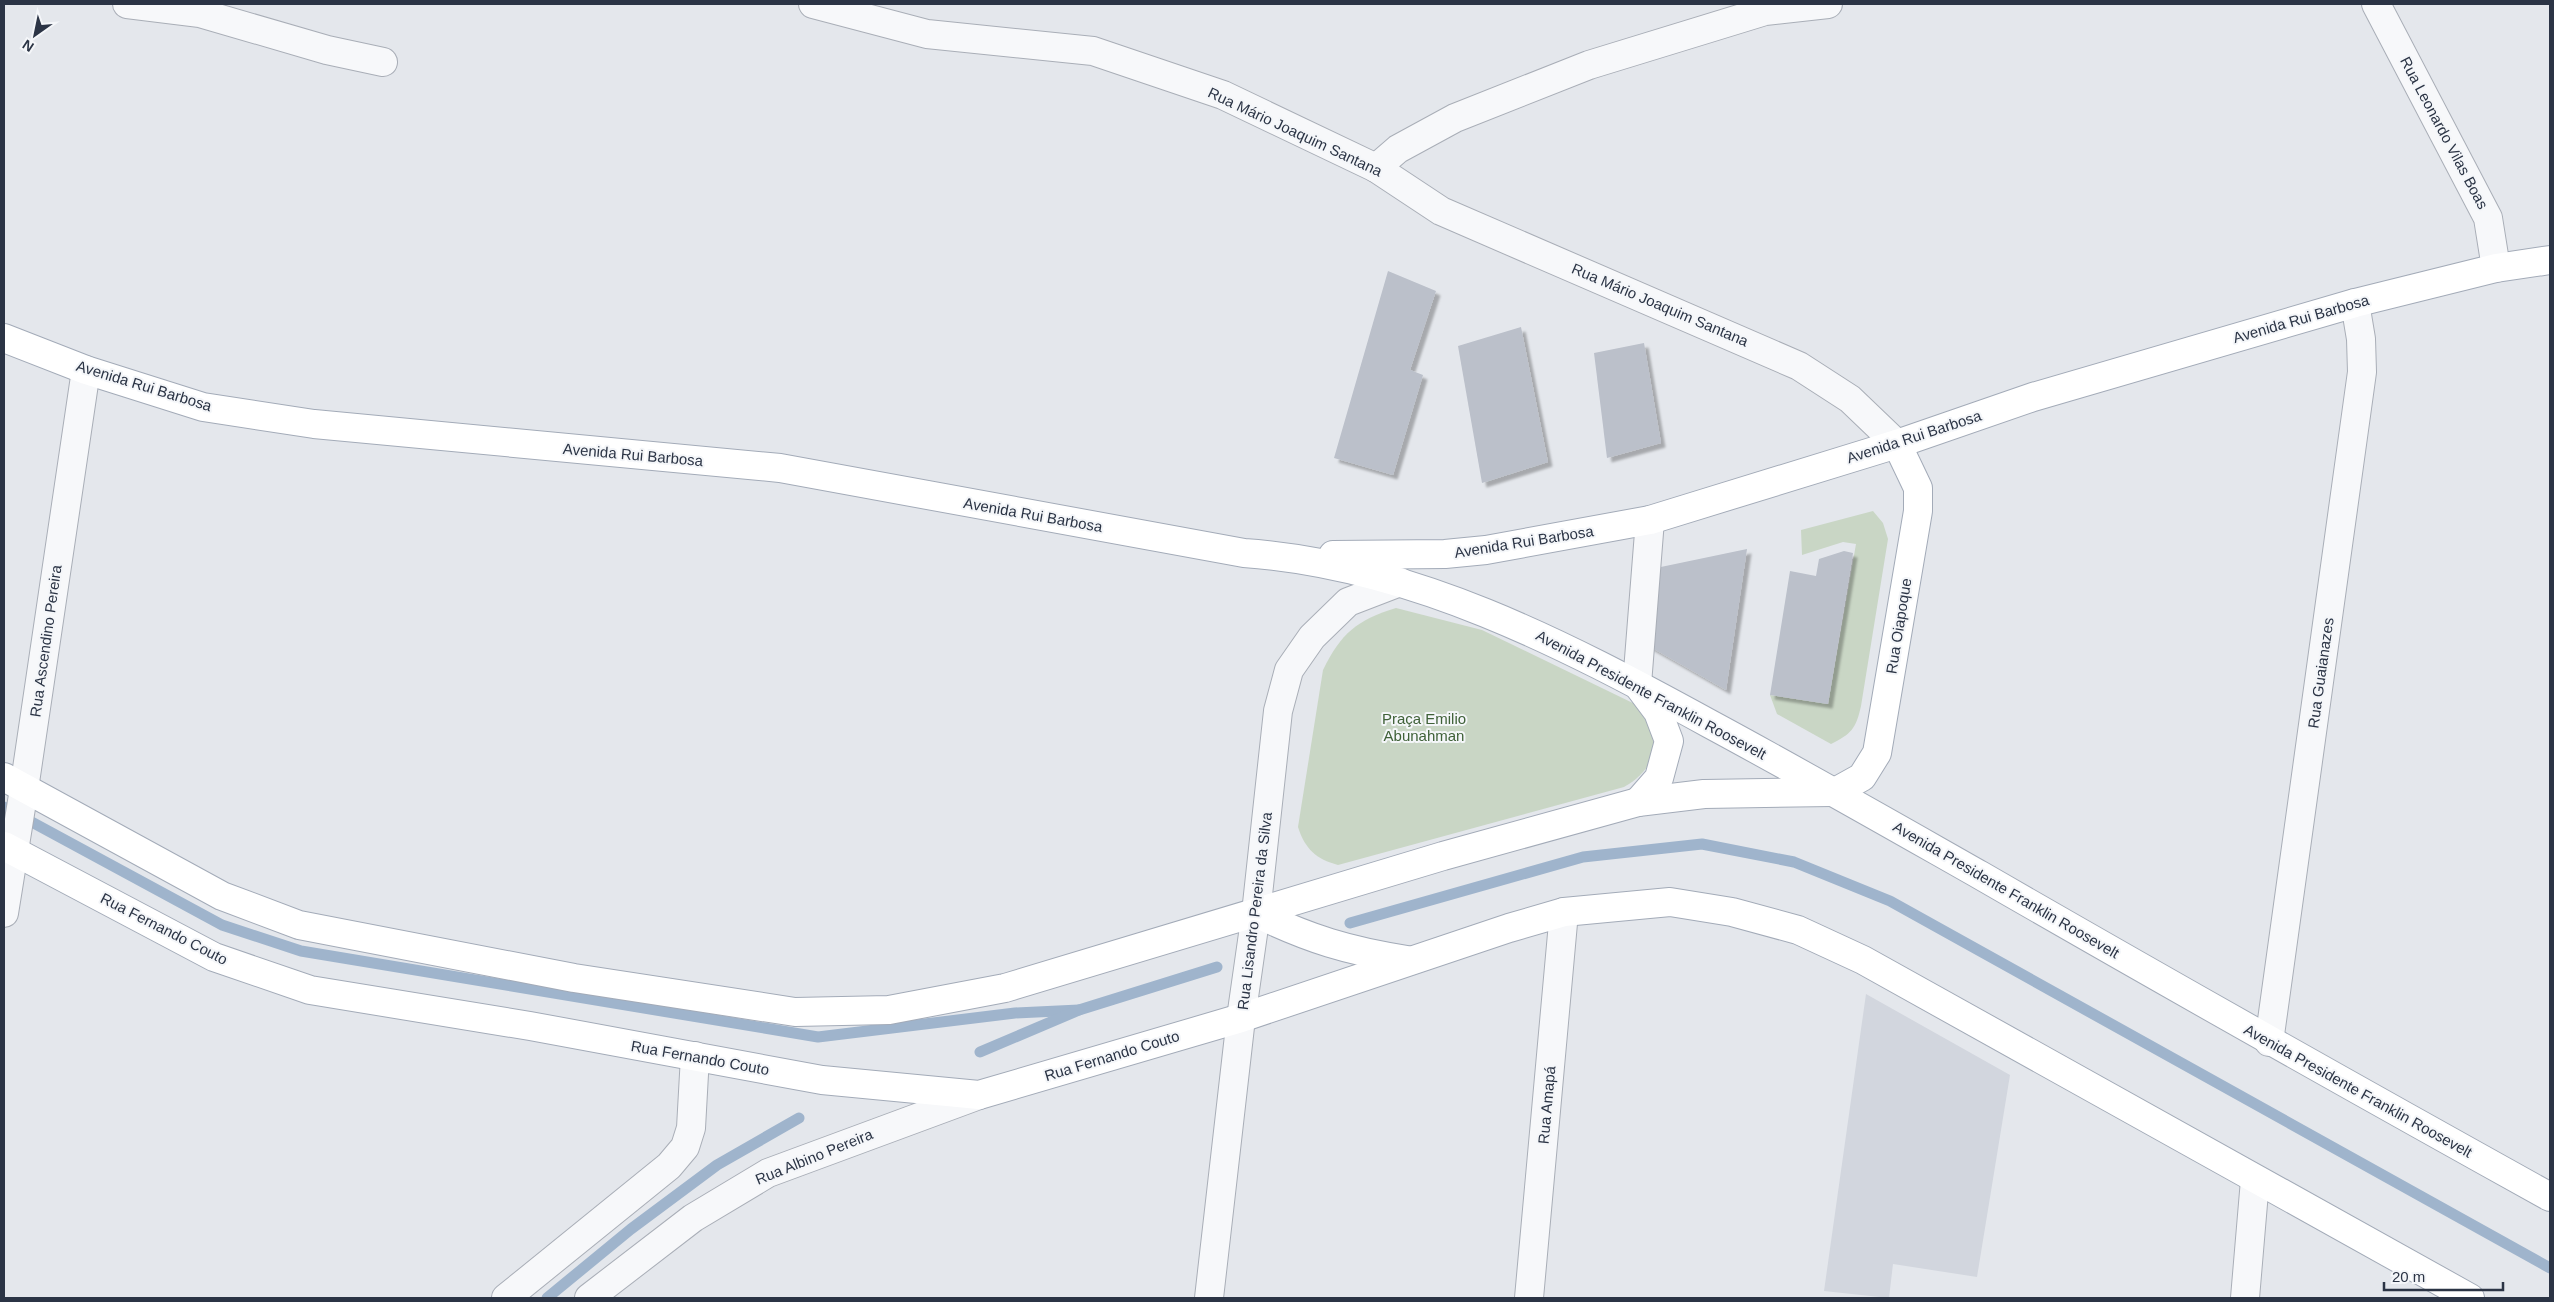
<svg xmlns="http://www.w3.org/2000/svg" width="2554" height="1302" viewBox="0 0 2554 1302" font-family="Arial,sans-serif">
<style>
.built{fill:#d2d6de}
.green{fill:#c9d6c5}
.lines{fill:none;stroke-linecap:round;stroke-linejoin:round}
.stream{stroke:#9fb4cc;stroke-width:11}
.building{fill:#bbc0ca;filter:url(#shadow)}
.minor-casing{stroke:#a9aeb7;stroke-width:30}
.major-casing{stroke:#a3abb8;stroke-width:30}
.minor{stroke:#f7f8fa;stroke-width:28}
.major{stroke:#fff;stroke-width:28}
.labels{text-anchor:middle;stroke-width:4;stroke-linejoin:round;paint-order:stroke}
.street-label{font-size:15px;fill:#2b3445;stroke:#f4f6f9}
.park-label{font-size:15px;fill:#3f6138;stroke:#f4f6f9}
</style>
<defs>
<filter id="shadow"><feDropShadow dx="4.5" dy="4.5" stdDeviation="1" flood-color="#0004"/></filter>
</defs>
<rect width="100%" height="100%" fill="#e4e7ec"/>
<polygon class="built" points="1866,994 2010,1075 1977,1277 1893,1264 1889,1298 1824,1291"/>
<g class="green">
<path d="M1873 511 1883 523 1888 539 1861 706C1856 729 1851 734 1831 744L1777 714 1770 695 1828 704 1856 544 1843 542 1802 555 1801 530Z"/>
<path d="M1396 608 1482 630 1639 706C1664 737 1659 767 1624 787L1338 865C1316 859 1305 849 1298 827L1323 670C1341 633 1357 620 1396 608Z"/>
</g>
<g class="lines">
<g class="stream">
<polyline points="4,807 222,925 301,951 818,1037 1015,1013 1079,1010"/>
<polyline points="1350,923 1583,857 1702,844 1794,862 1890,901 2550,1268"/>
<polyline points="980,1052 1079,1010 1217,967"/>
<polyline points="547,1298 631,1229 717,1165 799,1118"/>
</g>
</g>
<g class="building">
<polygon points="1388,271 1436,291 1410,370 1423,375 1393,475 1334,458"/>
<polygon points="1521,327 1548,462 1482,483 1458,346"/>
<polygon points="1644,343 1661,443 1607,458 1594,353"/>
<polygon points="1747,549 1726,690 1647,645 1656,568"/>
<polygon points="1844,551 1853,553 1828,704 1770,695 1790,571 1816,576 1819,559"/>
</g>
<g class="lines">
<g class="minor-casing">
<g id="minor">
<polyline points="127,4 200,13 327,50 383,62"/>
<polyline points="813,4 927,34 1093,51 1223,95 1376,168 1441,211 1799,366 1850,399 1897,444"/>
<polyline points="2376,4 2488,218 2496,268"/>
<polyline points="1376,168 1398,149 1455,118 1589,65 1765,11 1828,4"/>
<polyline points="1637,684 1650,520"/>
<polyline points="4,913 24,789 86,370"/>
<polyline points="2269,1042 2362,372 2361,339 2355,303"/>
<polyline points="506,1298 669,1166 685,1147 691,1128 695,1056"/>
<polyline points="589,1298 693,1218 768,1173 979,1095"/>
<polyline points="1209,1298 1241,1018 1256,913 1278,711 1289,670 1312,637 1348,602 1400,582"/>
<polyline points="1529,1298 1564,912"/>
<polyline points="2245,1298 2255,1180"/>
</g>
</g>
<g class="major-casing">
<g id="major">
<path d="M4 338 86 370 203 407 314 424 780 468 1244 553C1413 565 1564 644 1710 724 1801 773 1890 824 1980 875 2169 984 2359 1091 2550 1197"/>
<polyline points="1333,555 1445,554 1486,550 1650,520 1897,444 2033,397 2355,303 2496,268 2550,260"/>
<polyline points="4,777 222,896 299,925 574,978 795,1012 889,1010 1005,988 1443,856 1638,802 1704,794 1832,792"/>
<polyline points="1835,792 1862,777 1877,753 1918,511 1918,488 1897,444"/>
<polyline points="1638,802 1659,778 1669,741 1658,712 1640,688"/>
<polyline points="4,846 214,957 310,990 530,1026 822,1080 979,1095 1241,1018 1509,928 1564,912 1670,902 1732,912 1798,930 1863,960 2470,1298"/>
<path d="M1256 913C1309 939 1349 951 1407 960"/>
</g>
</g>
<use href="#minor" class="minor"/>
<use href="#major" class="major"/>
</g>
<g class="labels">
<g class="street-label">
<text transform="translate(1295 132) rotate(25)" y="5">Rua Mário Joaquim Santana</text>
<text transform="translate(2444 133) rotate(62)" y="5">Rua Leonardo Vilas Boas</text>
<text transform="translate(1660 305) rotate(23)" y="5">Rua Mário Joaquim Santana</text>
<text transform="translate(2301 319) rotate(-16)" y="5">Avenida Rui Barbosa</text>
<text transform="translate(144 386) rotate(17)" y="5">Avenida Rui Barbosa</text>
<text transform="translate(1914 437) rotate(-18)" y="5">Avenida Rui Barbosa</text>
<text transform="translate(633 455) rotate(5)" y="5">Avenida Rui Barbosa</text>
<text transform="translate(1033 515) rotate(10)" y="5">Avenida Rui Barbosa</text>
<text transform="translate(1524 542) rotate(-9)" y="5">Avenida Rui Barbosa</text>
<text transform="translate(1899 626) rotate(-81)" y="5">Rua Oiapoque</text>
<text transform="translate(46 641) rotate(-82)" y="5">Rua Ascendino Pereira</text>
<text transform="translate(2321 673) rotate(-82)" y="5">Rua Guaianazes</text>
<text transform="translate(1651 695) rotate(28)" y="5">Avenida Presidente Franklin Roosevelt</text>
<text transform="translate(2006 890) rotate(30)" y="5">Avenida Presidente Franklin Roosevelt</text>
<text transform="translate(1255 911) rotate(-83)" y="5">Rua Lisandro Pereira da Silva</text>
<text transform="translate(164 929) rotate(27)" y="5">Rua Fernando Couto</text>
<text transform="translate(1112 1056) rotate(-17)" y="5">Rua Fernando Couto</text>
<text transform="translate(700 1058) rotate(10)" y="5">Rua Fernando Couto</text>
<text transform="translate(2358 1091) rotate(29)" y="5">Avenida Presidente Franklin Roosevelt</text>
<text transform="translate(1547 1105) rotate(-85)" y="5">Rua Amapá</text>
<text transform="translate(814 1157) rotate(-22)" y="5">Rua Albino Pereira</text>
</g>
<g class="park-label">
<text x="1424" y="724">Praça Emilio<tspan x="1424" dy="17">Abunahman</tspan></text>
</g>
</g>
<rect width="2554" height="1302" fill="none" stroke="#2b3445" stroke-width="10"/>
<g transform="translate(35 35) rotate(213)" stroke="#f4f6f9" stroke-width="4" paint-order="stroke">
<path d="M0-4L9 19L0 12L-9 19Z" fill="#2b3445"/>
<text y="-8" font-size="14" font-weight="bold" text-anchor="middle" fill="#2b3445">N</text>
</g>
<path d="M2384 1282v8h119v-8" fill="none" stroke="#2b3445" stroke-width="2.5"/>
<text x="2392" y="1282" font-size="15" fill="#2b3445" stroke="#f4f6f9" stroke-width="4" paint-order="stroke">20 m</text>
</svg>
